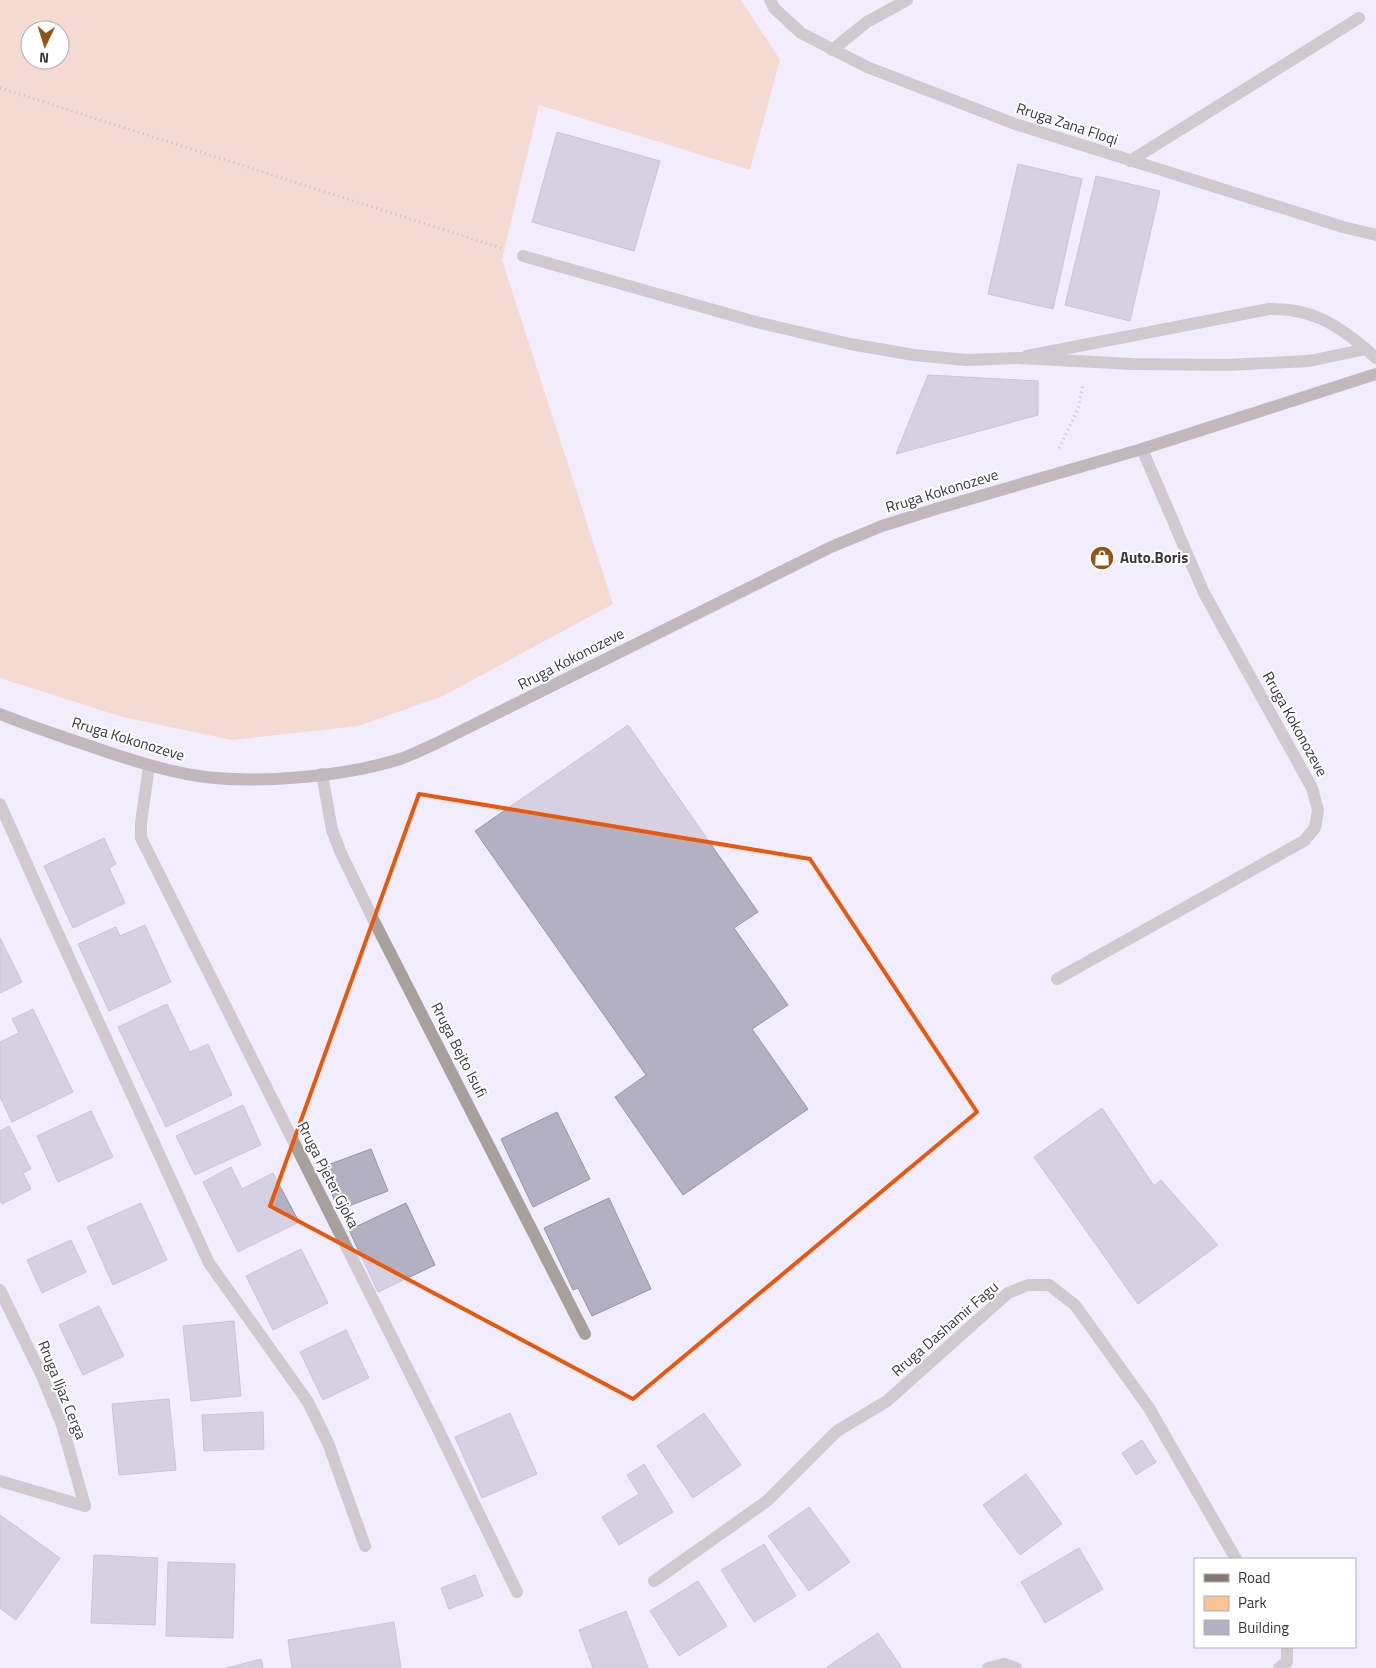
<svg xmlns="http://www.w3.org/2000/svg" width="1376" height="1668" viewBox="0 0 1376 1668" font-family="'Titillium Web',sans-serif">
<style>
.green{fill:#f8c399;fill-rule:evenodd}
.building{fill:#b4b0c4;stroke:#9995a8}
.lines{fill:none;stroke-linecap:round;stroke-linejoin:round}
.path{stroke:#8f8c98;stroke-width:3;stroke-dasharray:1 4;stroke-linecap:butt}
.lane{stroke:#a8a09a;stroke-width:12}
.street{stroke:#a8a09a;stroke-width:12}
.secondary{stroke:#857970;stroke-width:12}
.marked{fill:none;stroke:#e8590c;stroke-width:4;stroke-linejoin:round}
.labels{text-anchor:middle;stroke-width:4;stroke-linejoin:round;paint-order:stroke}
.street-label{font-size:15px;fill:#38363e;stroke:#fff}
.poi-label{font-size:15px;font-weight:bold;fill:#38363e;stroke:#fff;text-anchor:start}
</style>
<rect width="100%" height="100%" fill="#f1edfe"/>
<path class="green" d="M0 0H741L780 60 750 170 539 105 502 260 613 604 443 696 358 726 232 740 123 717 0 678ZM30 30H60V60H30Z"/>
<g class="building">
<polygon points="557,132 660,161 634,251 532,222"/>
<polygon points="1018,164 1082,179 1053,309 988,294"/>
<polygon points="1096,176 1160,191 1130,321 1065,305"/>
<polygon points="928,375 1038,381 1038,415 896,454"/>
<polygon points="628,725 758,912 734,928 788,1005 752,1029 808,1109 683,1195 615,1097 646,1075 475,831"/>
<polygon points="104,838 116,864 109,868 125,903 73,928 44,866"/>
<polygon points="145,925 171,982 109,1011 78,944 116,927 120,936"/>
<polygon points="0,938 22,982 0,993"/>
<polygon points="167,1004 190,1052 208,1044 232,1095 166,1127 118,1027"/>
<polygon points="33,1009 73,1092 12,1122 0,1097 0,1042 19,1033 12,1019"/>
<polygon points="243,1105 261,1145 195,1175 176,1136"/>
<polygon points="1102,1108 1154,1186 1161,1180 1218,1245 1138,1304 1034,1157"/>
<polygon points="91,1111 113,1157 58,1182 37,1136"/>
<polygon points="557,1112 590,1179 533,1207 501,1139"/>
<polygon points="9,1126 31,1169 23,1173 31,1189 2,1204 0,1200 0,1131"/>
<polygon points="371,1149 388,1191 338,1210 322,1167"/>
<polygon points="231,1167 242,1189 273,1173 299,1222 238,1252 203,1182"/>
<polygon points="609,1198 651,1289 592,1316 578,1288 573,1290 544,1228"/>
<polygon points="141,1203 167,1260 113,1285 87,1227"/>
<polygon points="406,1203 435,1265 378,1292 349,1230"/>
<polygon points="71,1240 86,1272 42,1293 27,1260"/>
<polygon points="301,1249 328,1303 273,1330 246,1276"/>
<polygon points="99,1306 124,1356 83,1375 59,1325"/>
<polygon points="234,1321 241,1396 191,1401 183,1326"/>
<polygon points="346,1330 369,1378 323,1400 300,1352"/>
<polygon points="169,1399 176,1470 119,1475 112,1404"/>
<polygon points="263,1412 264,1449 204,1451 202,1415"/>
<polygon points="510,1413 537,1474 482,1498 455,1437"/>
<polygon points="704,1413 741,1465 693,1498 657,1446"/>
<polygon points="1142,1440 1156,1462 1136,1475 1122,1453"/>
<polygon points="644,1464 673,1512 619,1545 602,1517 639,1494 627,1475"/>
<polygon points="1026,1474 1062,1524 1020,1555 983,1505"/>
<polygon points="809,1507 850,1562 809,1591 768,1536"/>
<polygon points="0,1515 60,1558 16,1620 0,1608"/>
<polygon points="764,1544 796,1596 754,1622 721,1570"/>
<polygon points="1079,1548 1103,1589 1045,1623 1021,1582"/>
<polygon points="94,1555 158,1558 155,1625 91,1623"/>
<polygon points="168,1562 235,1564 233,1638 166,1636"/>
<polygon points="475,1575 483,1596 449,1609 441,1588"/>
<polygon points="698,1581 727,1626 679,1656 650,1611"/>
<polygon points="626,1611 648,1668 593,1668 579,1630"/>
<polygon points="394,1622 401,1668 292,1668 288,1640"/>
<polygon points="878,1633 902,1668 828,1668 827,1667"/>
<polygon points="261,1659 263,1668 227,1668"/>
</g>
<g class="lines">
<g class="path">
<polyline points="0,88 501,248"/>
<polyline points="1059,448 1078,409 1083,384"/>
</g>
<g class="lane">
<polyline points="832,50 867,22 907,0"/>
<polyline points="1130,161 1359,18"/>
<path d="M1027 356 1269 309C1310 308 1335 323 1366 349"/>
<polyline points="1057,979 1304,841 1315,828 1318,810 1312,788 1204,593 1142,449"/>
<polyline points="988,1668 1004,1664"/>
</g>
<g class="street">
<polyline points="770,0 774,8 801,33 867,67 1015,124 1343,227 1376,235"/>
<polyline points="523,256 756,322 850,344 914,355 966,360 1018,358 1133,364 1228,365 1309,361 1366,349 1376,358"/>
<polyline points="149,766 141,823 141,838 435,1423 517,1592"/>
<polyline points="322,774 332,830 340,851 374,921 585,1334"/>
<polyline points="0,804 50,916 209,1263 308,1402 328,1443 365,1546"/>
<polyline points="0,1290 42,1376 62,1425 85,1506"/>
<polyline points="0,1481 85,1506"/>
<polyline points="654,1581 767,1501 837,1431 887,1401 1008,1293 1028,1285 1049,1285 1075,1305 1149,1408 1236,1559"/>
<polyline points="1004,1664 1016,1668"/>
<polyline points="1279,1668 1287,1662 1287,1647"/>
</g>
<path class="secondary" d="M0 714C30 726 60 736 90 746 124 758 157 769 192 775 251 785 343 777 400 759 412 755 423 749 435 744L831 547 882 526 939 508 1142 449 1376 374"/>
</g>
<path d="M0 0H1376V1668H0ZM419 794 810 859 977 1112 633 1399 270 1206Z" fill="#f1edfe" fill-opacity=".55" fill-rule="evenodd"/>
<path class="marked" d="M419 794 810 859 977 1112 633 1399 270 1206Z"/>
<defs>
<g id="shop-disc" transform="scale(1.25)"><circle r="9.5" fill="#925518" stroke="#fff"/><path d="M-5-2.5h2.3a2.7 3.5 0 0 1 5.4 0H5L5.5 6h-11ZM-1.5-2.5h3a1.5 2.3 0 0 0-3 0Z" fill="#fff"/></g>
</defs>
<g fill-rule="evenodd">
<use href="#shop-disc" x="1102" y="558"/>
</g>
<g class="labels">
<g class="street-label">
<text transform="translate(1067 124) rotate(18)" y="5">Rruga Zana Floqi</text>
<text transform="translate(942 491) rotate(-17)" y="5">Rruga Kokonozeve</text>
<text transform="translate(571 659) rotate(-27)" y="5">Rruga Kokonozeve</text>
<text transform="translate(1295 724) rotate(61)" y="5">Rruga Kokonozeve</text>
<text transform="translate(128 739) rotate(17)" y="5">Rruga Kokonozeve</text>
<text transform="translate(459 1050) rotate(63)" y="5">Rruga Bejto Isufi</text>
<text transform="translate(328 1175) rotate(63)" y="5">Rruga Pjeter Gjoka</text>
<text transform="translate(945 1329) rotate(-41)" y="5">Rruga Dashamir Fagu</text>
<text transform="translate(62 1390) rotate(68)" y="5">Rruga Iljaz Cerga</text>
</g>
<g class="poi-label">
<text x="1120" y="563">Auto.Boris</text>
</g>
</g>
<rect x="1194" y="1558" width="162" height="90" fill="#ffffff" stroke="#afafb2"/>
<rect x="1204" y="1574" width="25" height="8" fill="#857970" stroke="#afafb2"/>
<text x="1238" y="1583" font-size="15" fill="#38363e">Road</text>
<rect x="1204" y="1596" width="25" height="15" fill="#f8c399" stroke="#afafb2"/>
<text x="1238" y="1608" font-size="15" fill="#38363e">Park</text>
<rect x="1204" y="1620" width="25" height="15" fill="#b4b0c4" stroke="#afafb2"/>
<text x="1238" y="1633" font-size="15" fill="#38363e">Building</text>
<g transform="translate(45 45) rotate(184)"><circle r="24" fill="#ffffff" stroke="#afafb2"/>
<path d="M0-4L9 19L0 12L-9 19Z" fill="#925518"/>
<text y="-8" font-size="14" font-weight="bold" text-anchor="middle" fill="#38363e">N</text>
</g>
</svg>
